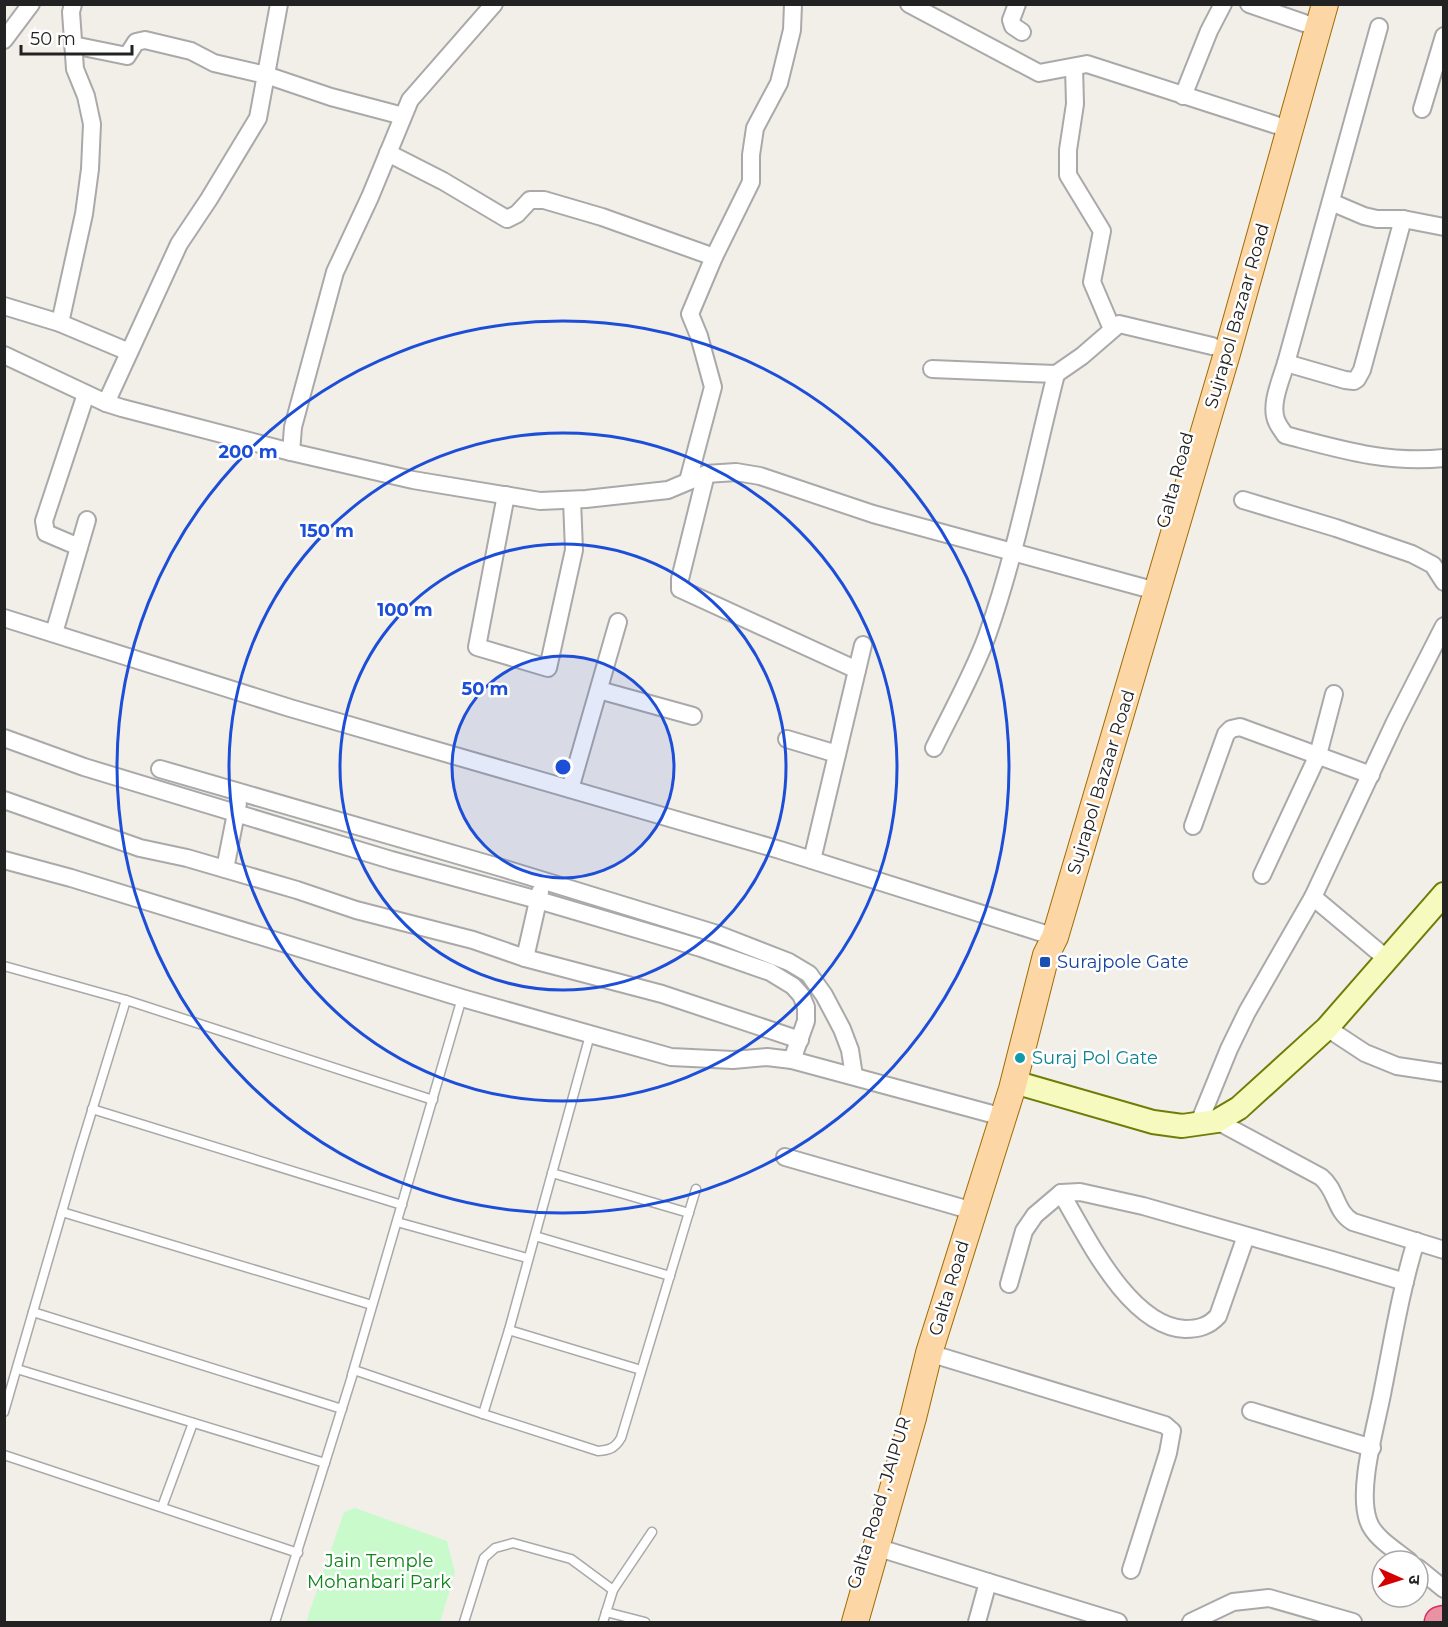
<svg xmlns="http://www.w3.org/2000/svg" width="1448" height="1627" viewBox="0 0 1448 1627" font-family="Montserrat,'Noto Sans Devanagari',sans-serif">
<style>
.park{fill:#c8facc}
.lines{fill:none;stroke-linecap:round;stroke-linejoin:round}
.lane-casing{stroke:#a9a9a9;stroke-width:11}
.street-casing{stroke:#a9a9a9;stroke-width:20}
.secondary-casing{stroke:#707d05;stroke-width:26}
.primary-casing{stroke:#a06b00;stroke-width:28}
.highway-casing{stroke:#dc2a67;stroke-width:33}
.lane{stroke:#fff;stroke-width:8}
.street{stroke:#fff;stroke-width:16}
.secondary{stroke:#f7fabf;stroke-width:22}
.primary{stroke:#fcd6a4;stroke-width:26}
.highway{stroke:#e892a2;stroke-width:30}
.ring{fill:none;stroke:#1d4ed8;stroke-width:3}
.transit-dot{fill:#1a4fb4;stroke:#fff;stroke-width:2}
.culture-dot{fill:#0f9aa8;stroke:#fff;stroke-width:2}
.labels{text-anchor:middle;stroke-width:5;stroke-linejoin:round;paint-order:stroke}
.street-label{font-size:18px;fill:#222;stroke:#fff}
.transit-label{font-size:18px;fill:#164399;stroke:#fff;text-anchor:start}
.culture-label{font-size:18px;fill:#0d838f;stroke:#fff;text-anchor:start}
.park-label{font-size:18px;fill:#0c8416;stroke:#fff}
.centre{fill:#1d4ed8;stroke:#fff;stroke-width:3}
.ring-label{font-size:18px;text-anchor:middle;font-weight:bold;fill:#1d4ed8;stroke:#fff;stroke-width:5;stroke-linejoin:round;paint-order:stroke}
</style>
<rect width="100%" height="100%" fill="#f2efe9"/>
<polygon class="park" points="355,1508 447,1541 455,1573 440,1622 306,1622 344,1512"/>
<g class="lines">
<g class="lane-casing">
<g id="lane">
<polyline points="4,966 126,1000 433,1100"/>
<path d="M590 1035 509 1330 483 1414 598 1451C610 1450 615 1448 621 1438L696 1189"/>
<polyline points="92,1109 402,1205"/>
<polyline points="552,1173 689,1213"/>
<polyline points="62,1212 372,1305"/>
<polyline points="397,1222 527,1258"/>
<polyline points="535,1236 670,1276"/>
<polyline points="33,1312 342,1409"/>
<polyline points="509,1330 641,1370"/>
<polyline points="17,1369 325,1463"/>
<polyline points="352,1375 462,998"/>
<polyline points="4,1412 79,1153 126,1000"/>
<polyline points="4,1455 298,1553"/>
<polyline points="162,1507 193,1423"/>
<polyline points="613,1590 652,1532"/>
<polyline points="606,1612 645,1622"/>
<polyline points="275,1622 354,1370 483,1414"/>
<polyline points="464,1622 484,1558 495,1548 513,1543 571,1559 613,1590 603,1622"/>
</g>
</g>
<g class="street-casing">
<g id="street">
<polyline points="909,4 1039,73 1087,64 1276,125"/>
<polyline points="1017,4 1011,20 1013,26 1022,32"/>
<polyline points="1249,4 1304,23"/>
<path d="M1379 27 1286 363C1281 380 1269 406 1277 422 1279 427 1283 431 1285 435 1339 449 1387 464 1444 458"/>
<polyline points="4,40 31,4"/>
<polyline points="73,45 127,56 136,42 145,40 191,51 214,63 266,75 331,97 403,116"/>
<polyline points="1074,67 1075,104 1068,150 1068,175 1102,231 1092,282 1112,329"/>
<polyline points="1183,96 1209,31 1223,4"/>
<polyline points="1422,109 1444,36"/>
<polyline points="388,153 443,181 507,219 517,214 530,200 544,200 602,217 714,257"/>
<polyline points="1331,202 1364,216 1377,219 1403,219 1444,227"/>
<polyline points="4,306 60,323 129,352"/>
<polyline points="60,323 84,214 90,169 92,124 86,96 75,69 71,12 73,4"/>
<polyline points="4,355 106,403 122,408 291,452 413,480 540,501 586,499 668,490 706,474 736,472 760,476 873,514 1145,588"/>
<polyline points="1286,363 1345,380 1354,381 1357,379 1362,370 1403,219"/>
<polyline points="932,369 1056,374 1082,356 1119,324 1212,346"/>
<polyline points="106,403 179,244 209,199 258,118 279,4"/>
<polyline points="291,452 293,427 335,272 370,197 410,100 494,4"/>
<polyline points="706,474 680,579 680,589 857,670"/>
<polyline points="688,481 713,387 699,336 690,314 714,257 751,182 751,155 755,128 779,83 792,30 793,4"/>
<polyline points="506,495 477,647 548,668 574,550 572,500"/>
<polyline points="1243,500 1336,528 1412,554 1433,565 1444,582"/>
<polyline points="79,547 46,533 44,521 86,394"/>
<polyline points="4,618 290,708 780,850 1055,937"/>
<polyline points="54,633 87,520"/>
<polyline points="599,690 693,716"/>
<polyline points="4,738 84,767 391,860 538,900 701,948 770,972 793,986 801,995 806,1007 806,1021 792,1060"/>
<polyline points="787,739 837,754"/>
<path d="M934 748C952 711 973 674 987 636 1017 551 1034 461 1056 374"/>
<polyline points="160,769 502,868 717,934 789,962 809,974 824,995 842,1029 850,1050 854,1076"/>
<polyline points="570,789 618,622"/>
<polyline points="4,800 140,848 187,858 297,890 356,910 473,940 525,958 662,994 800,1040"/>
<polyline points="1193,826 1226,734 1231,729 1240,727 1371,775"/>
<polyline points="4,860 71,878 462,998 671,1057 733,1060 767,1057 792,1060 1003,1117"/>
<polyline points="812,860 863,645"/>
<polyline points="225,869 238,803"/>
<polyline points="1262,875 1318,755 1334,694"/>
<polyline points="1313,897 1387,959"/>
<polyline points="525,958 540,892"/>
<polyline points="1327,1028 1365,1053 1397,1066 1444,1073"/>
<path d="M1217 1121 1321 1177C1337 1190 1335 1212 1353 1222L1444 1250"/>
<polyline points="1198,1125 1229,1049 1247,1012 1313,897 1395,722 1444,626"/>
<polyline points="785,1157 973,1211"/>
<path d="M1061 1193C1087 1237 1129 1326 1185 1329 1199 1329 1209 1326 1218 1316L1246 1236"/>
<polyline points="1009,1284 1024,1231 1035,1215 1061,1193 1080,1192 1143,1206 1332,1260 1405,1282"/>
<polyline points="929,1353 1165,1425 1172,1431 1168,1453 1131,1570"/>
<polyline points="1251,1411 1372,1448"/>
<polyline points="876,1547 988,1582"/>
<path d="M1409 1561C1395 1550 1373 1537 1368 1520 1357 1487 1377 1423 1383 1389 1393 1339 1401 1289 1416 1241"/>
<polyline points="1418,1568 1444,1589"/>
<polyline points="977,1622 988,1582 1118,1622"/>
<polyline points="1191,1622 1233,1602 1269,1598 1353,1622"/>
</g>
</g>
<g class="secondary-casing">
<polyline id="secondary" points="1014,1082 1153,1122 1182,1126 1217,1121 1239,1108 1327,1028 1444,894"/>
</g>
<g class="primary-casing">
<polyline id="primary" points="855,1622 913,1418 929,1353 1012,1089 1046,955 1055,937 1228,350 1325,4"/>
</g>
<g class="highway-casing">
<polyline id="highway" points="1440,1622 1444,1621"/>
</g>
<use href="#lane" class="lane"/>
<use href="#street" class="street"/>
<use href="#secondary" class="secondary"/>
<use href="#primary" class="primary"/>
<use href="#highway" class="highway"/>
</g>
<circle cx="563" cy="767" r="111" fill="#1d4ed8" fill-opacity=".12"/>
<g class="ring">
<circle cx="563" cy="767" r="111"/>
<circle cx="563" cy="767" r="223"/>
<circle cx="563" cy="767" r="334"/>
<circle cx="563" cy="767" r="446"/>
</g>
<rect class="transit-dot" x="1039" y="956" width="12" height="12" rx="3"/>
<circle class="culture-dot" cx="1020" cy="1058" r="6"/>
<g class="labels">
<g class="street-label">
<text transform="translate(1237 316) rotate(-74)" y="6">Sujrapol Bazaar Road</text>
<text transform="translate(1175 480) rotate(-75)" y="6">Galta Road</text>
<text transform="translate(1101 782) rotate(-73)" y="6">Sujrapol Bazaar Road</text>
<text transform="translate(949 1288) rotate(-73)" y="6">Galta Road</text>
<text transform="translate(879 1503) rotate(-73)" y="6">Galta Road , JAIPUR</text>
</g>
<g class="transit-label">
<text x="1057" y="968">Surajpole Gate</text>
</g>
<g class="culture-label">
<text x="1032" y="1064">Suraj Pol Gate</text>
</g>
<g class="park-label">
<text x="379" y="1567">Jain Temple<tspan x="379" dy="21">Mohanbari Park</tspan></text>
</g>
</g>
<circle cx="563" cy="767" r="9" class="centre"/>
<g class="ring-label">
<text x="248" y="458">200 m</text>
<text x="327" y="537">150 m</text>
<text x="405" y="616">100 m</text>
<text x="485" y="695">50 m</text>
</g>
<rect width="1448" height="1627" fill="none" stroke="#222222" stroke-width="12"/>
<g transform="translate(1400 1579) rotate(93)"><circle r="28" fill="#ffffff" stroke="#a7a7a7" stroke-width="1.5"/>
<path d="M0-4.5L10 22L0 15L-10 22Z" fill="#d40000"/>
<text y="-9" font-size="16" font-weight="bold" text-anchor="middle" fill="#222222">उ</text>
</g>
<path d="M21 45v9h111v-9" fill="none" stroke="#222222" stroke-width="3"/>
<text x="30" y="45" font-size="18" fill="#222222" stroke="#ffffff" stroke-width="4.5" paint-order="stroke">50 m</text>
</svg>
